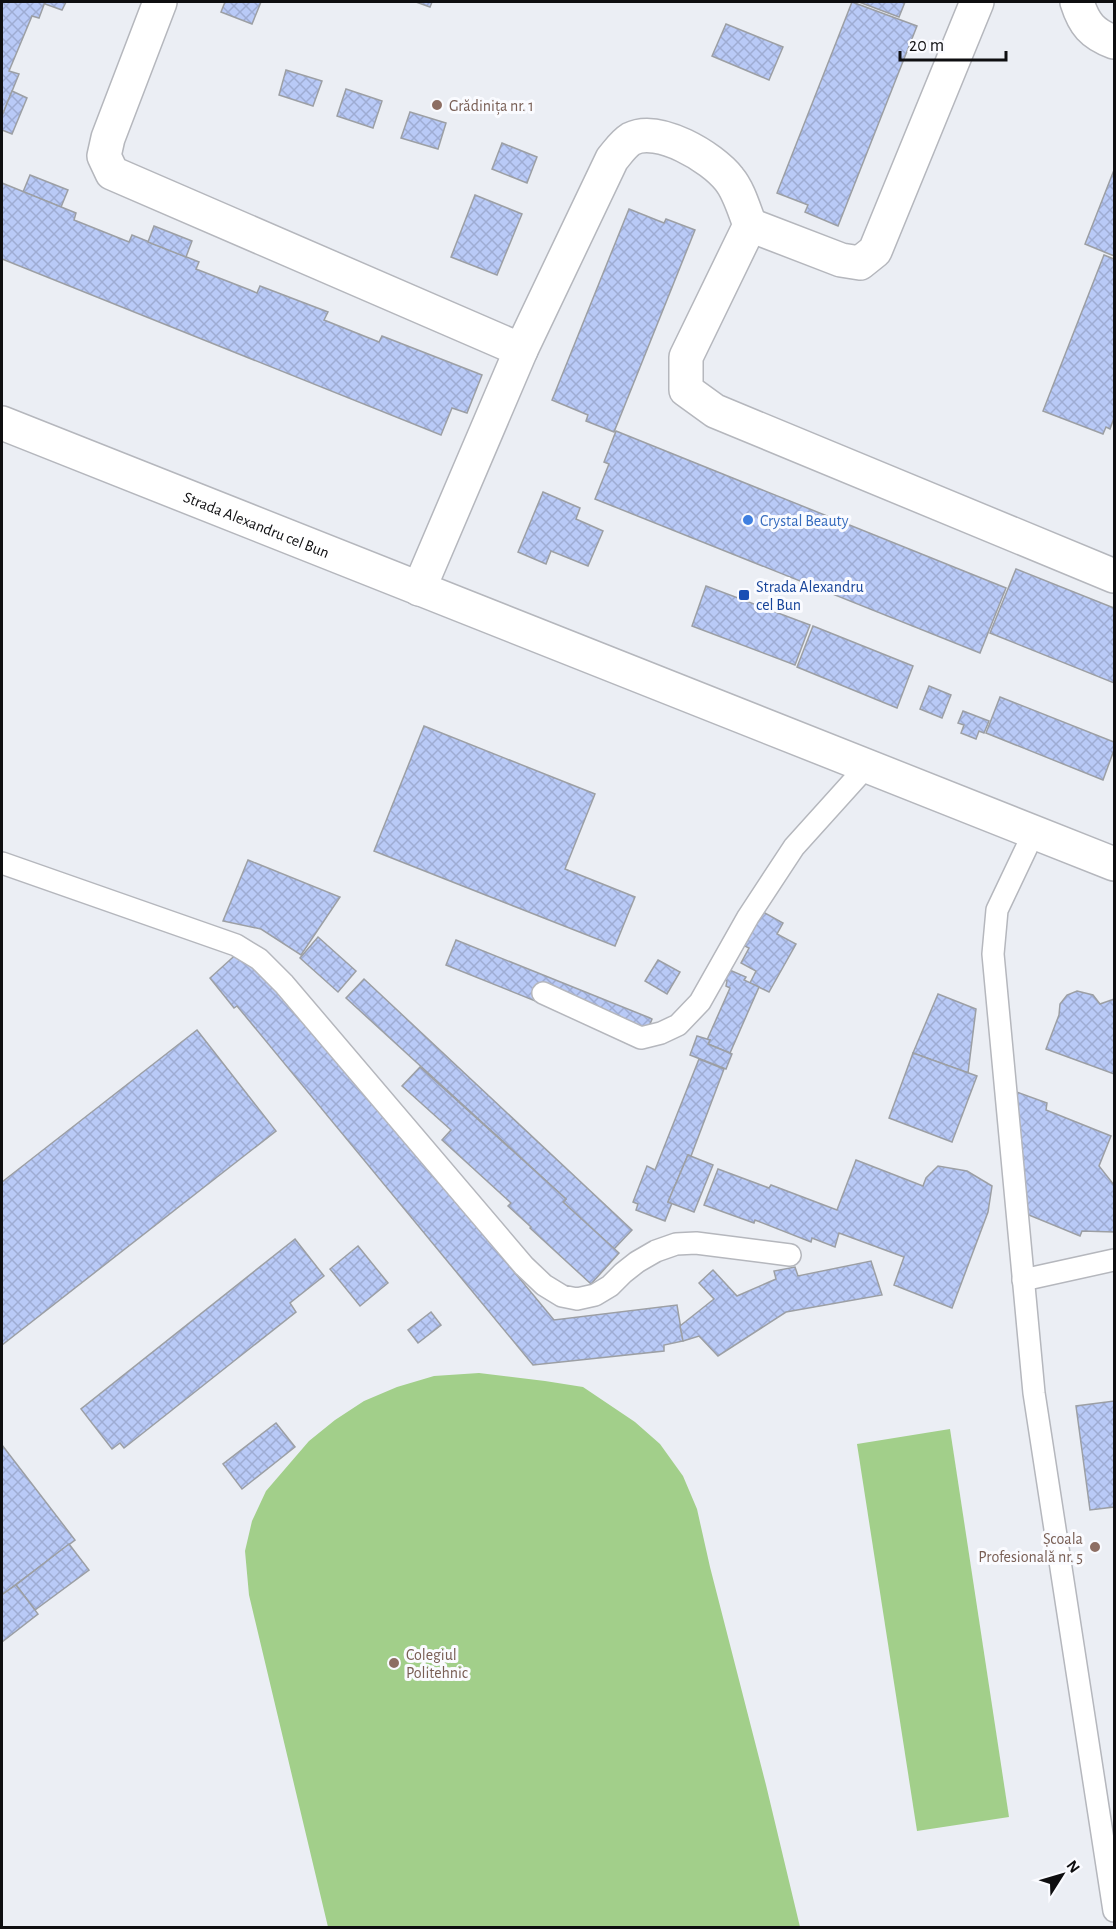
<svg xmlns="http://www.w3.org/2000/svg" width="1116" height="1929" viewBox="0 0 1116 1929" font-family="'Alegreya Sans',sans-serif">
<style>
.green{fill:#a2cf8a}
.building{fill:url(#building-cross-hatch);stroke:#9c9fa4;stroke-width:1.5}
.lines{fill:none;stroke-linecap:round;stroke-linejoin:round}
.service-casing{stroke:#b5b7bd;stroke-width:24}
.minor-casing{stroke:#b5b7bd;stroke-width:36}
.service{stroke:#fff;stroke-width:21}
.minor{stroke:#fff;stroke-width:33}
.education-dot{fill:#8d6e63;stroke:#fafbff;stroke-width:2}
.shop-dot{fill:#3f7fe0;stroke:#fafbff;stroke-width:2}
.transit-dot{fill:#1a4fb4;stroke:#fafbff;stroke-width:2}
.labels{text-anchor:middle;stroke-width:6;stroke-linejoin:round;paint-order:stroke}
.education-label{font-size:16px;fill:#785e54;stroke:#fafbff;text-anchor:start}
.shop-label{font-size:16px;fill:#366cbe;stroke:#fafbff;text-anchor:start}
.street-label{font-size:16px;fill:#0e0e10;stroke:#fafbff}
.transit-label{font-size:16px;fill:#164399;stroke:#fafbff;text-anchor:start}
</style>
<defs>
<pattern id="building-cross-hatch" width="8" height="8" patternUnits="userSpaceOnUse" patternTransform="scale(1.5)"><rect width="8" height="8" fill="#b9caf7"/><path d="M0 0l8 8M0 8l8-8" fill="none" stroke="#9eacd3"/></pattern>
</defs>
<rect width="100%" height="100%" fill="#ebeef4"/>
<g class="green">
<polygon points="479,1373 545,1381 583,1387 635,1422 660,1444 683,1476 697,1509 710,1567 766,1785 800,1927 328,1927 249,1595 245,1551 252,1521 266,1491 309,1441 335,1420 364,1401 397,1387 434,1376"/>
<polygon points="950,1429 1009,1817 917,1831 857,1444"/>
</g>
<g class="building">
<polygon points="2,2 45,2 39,18 32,16 9,71 19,74 2,116"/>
<polygon points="45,2 66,2 62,10 45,4"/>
<polygon points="225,2 261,2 252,24 221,12"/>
<polygon points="416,2 432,2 430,7"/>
<polygon points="852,2 917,26 838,226 805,212 808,205 777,193"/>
<polygon points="859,2 905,2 899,17"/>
<polygon points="726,24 783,47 769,80 712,56"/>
<polygon points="286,70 322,81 313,106 279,95"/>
<polygon points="346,89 382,101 373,128 337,116"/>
<polygon points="12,91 27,98 12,134 2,130 2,116"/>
<polygon points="410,112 446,123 438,149 401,138"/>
<polygon points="502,143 537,157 527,183 492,169"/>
<polygon points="1114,170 1114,256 1085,244"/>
<polygon points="30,175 68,190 61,207 23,192"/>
<polygon points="2,183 76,213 74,220 129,242 132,235 199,262 196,269 250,290 257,293 260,286 328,312 324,320 379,342 382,336 482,375 467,413 452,408 441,435 2,259"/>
<polygon points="475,195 522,214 497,275 451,257"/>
<polygon points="629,209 664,223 666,219 695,230 614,432 586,421 588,415 552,400"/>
<polygon points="154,226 192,241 186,257 148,242"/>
<polygon points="1104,255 1114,259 1114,418 1110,429 1106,427 1103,434 1043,411"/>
<polygon points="616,431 1006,588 980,653 595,499 609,464 604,462"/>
<polygon points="543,492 580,508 576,519 603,531 588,566 551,551 546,564 518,552"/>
<polygon points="1016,569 1114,608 1114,683 990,633"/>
<polygon points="706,586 810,625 795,665 692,626"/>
<polygon points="813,626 913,666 897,708 797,667"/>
<polygon points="929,686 951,695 942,718 920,709"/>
<polygon points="1000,697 1114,742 1114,750 1103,780 986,733"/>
<polygon points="963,711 989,721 984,733 979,731 976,739 961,733 964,725 958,723"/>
<polygon points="424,726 595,794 565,869 635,897 615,946 374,851"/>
<polygon points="248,860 340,897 301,955 261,929 223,921"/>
<polygon points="754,907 783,923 777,934 796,944 769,992 750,983 756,971 741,963 749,948 735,941"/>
<polygon points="318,937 356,971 338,992 300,958"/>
<polygon points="456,940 650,1018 652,1019 642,1044 446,965"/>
<polygon points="242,949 504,1254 501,1256 554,1320 677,1305 683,1341 664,1345 664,1351 533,1365 237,1006 234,1008 210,978"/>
<polygon points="658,960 680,972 667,994 645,981"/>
<polygon points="718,965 746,977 744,980 759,987 730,1053 708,1044 710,1040 707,1040 730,988 726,986 727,981 713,975"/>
<polygon points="364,979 632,1230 614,1249 563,1202 566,1199 346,998"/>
<polygon points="1077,991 1093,995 1100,1004 1114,999 1114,1074 1046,1049 1059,1015 1060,1004 1067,995"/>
<polygon points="938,994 976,1009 968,1073 913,1053"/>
<polygon points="197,1030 276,1131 2,1345 2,1182"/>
<polygon points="697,1036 710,1040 708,1044 732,1054 726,1069 690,1055"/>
<polygon points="913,1053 977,1076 952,1142 889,1118"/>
<polygon points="699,1059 724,1069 691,1156 688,1155 668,1202 672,1203 665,1221 636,1210 638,1204 633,1202 647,1166 655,1170"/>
<polygon points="420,1067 566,1199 563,1202 619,1253 591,1284 530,1228 531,1227 508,1206 511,1203 442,1140 451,1130 402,1086"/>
<polygon points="1011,1090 1047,1103 1046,1110 1111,1136 1099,1166 1114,1185 1114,1232 1082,1231 1080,1236 1024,1213"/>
<polygon points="688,1155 713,1165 694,1212 668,1202"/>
<polygon points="856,1160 923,1186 926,1178 938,1166 967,1171 992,1186 988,1212 952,1308 894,1285 904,1257 839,1233 835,1247 812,1238 811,1242 755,1220 754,1223 704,1205 718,1169 769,1188 771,1185 837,1210"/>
<polygon points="295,1239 324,1276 290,1303 296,1312 124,1448 120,1443 112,1449 81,1409"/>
<polygon points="358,1246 388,1283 360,1306 330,1269"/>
<polygon points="871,1261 882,1295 786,1312 718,1356 699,1336 683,1341 680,1326 714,1299 699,1283 713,1270 737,1296 776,1279 774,1271 795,1267 798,1276"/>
<polygon points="431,1312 441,1325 418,1343 408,1330"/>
<polygon points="1114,1401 1114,1507 1090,1510 1076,1406"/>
<polygon points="276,1423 295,1447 242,1489 223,1464"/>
<polygon points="2,1445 75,1540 3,1594 2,1592"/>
<polygon points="69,1544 89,1570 35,1610 16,1585"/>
<polygon points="16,1585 38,1614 2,1642 2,1592 3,1594"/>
</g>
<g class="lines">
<g class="service-casing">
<g id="service">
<polyline points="1034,832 997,910 993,954 1034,1393 1114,1911"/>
<polyline points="2,863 236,945 259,959 284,984 524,1266 544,1285 562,1296 577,1299 595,1295 610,1286 623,1273 637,1262 656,1251 676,1244 696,1243 790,1255"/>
<polyline points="543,993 641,1038 661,1033 678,1025 700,1002 748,917 794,847 867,766"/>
<polyline points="1023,1280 1114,1260"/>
</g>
</g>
<g class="minor-casing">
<g id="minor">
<polyline points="160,2 108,138 104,156 112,173 521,350"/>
<path d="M1077 2C1084 24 1092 34 1114 42"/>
<polyline points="750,225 841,260 860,263 875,251 977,2"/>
<path id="s1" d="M2 423 1114 864"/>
<path d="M419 589 521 350 612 159C618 152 623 144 631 139 658 125 712 157 729 179 739 191 744 210 750 225L686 357V390L715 411 1114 576"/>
</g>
</g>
<use href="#service" class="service"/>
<use href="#minor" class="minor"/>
</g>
<g class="education-dot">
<circle cx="437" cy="105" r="6"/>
<circle cx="1095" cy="1547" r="6"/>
<circle cx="394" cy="1663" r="6"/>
</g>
<circle class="shop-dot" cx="748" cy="520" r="6"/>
<rect class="transit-dot" x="738" y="589" width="12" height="12" rx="3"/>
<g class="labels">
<g class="education-label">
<text x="449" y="111">Grădinița nr. 1</text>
<text x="1083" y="1544" text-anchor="end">Școala<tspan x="1083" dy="18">Profesională nr. 5</tspan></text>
<text x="406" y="1660">Colegiul<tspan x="406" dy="18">Politehnic</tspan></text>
</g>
<g class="shop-label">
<text x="760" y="526">Crystal Beauty</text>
</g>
<g class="street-label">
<text dy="6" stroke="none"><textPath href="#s1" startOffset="274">Strada Alexandru cel Bun</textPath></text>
</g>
<g class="transit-label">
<text x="756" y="592">Strada Alexandru<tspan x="756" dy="18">cel Bun</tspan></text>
</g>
</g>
<rect width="1116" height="1929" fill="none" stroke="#0e0e10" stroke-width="6"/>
<g transform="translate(1062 1875) rotate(53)" stroke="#fafbff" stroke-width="4.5" paint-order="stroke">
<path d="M0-4.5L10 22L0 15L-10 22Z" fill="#0e0e10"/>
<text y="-9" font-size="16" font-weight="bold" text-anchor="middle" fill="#0e0e10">N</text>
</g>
<path d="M900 51v9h106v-9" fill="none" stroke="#0e0e10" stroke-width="3"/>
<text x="909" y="51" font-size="18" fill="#0e0e10" stroke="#fafbff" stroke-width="4.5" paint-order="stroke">20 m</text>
</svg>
